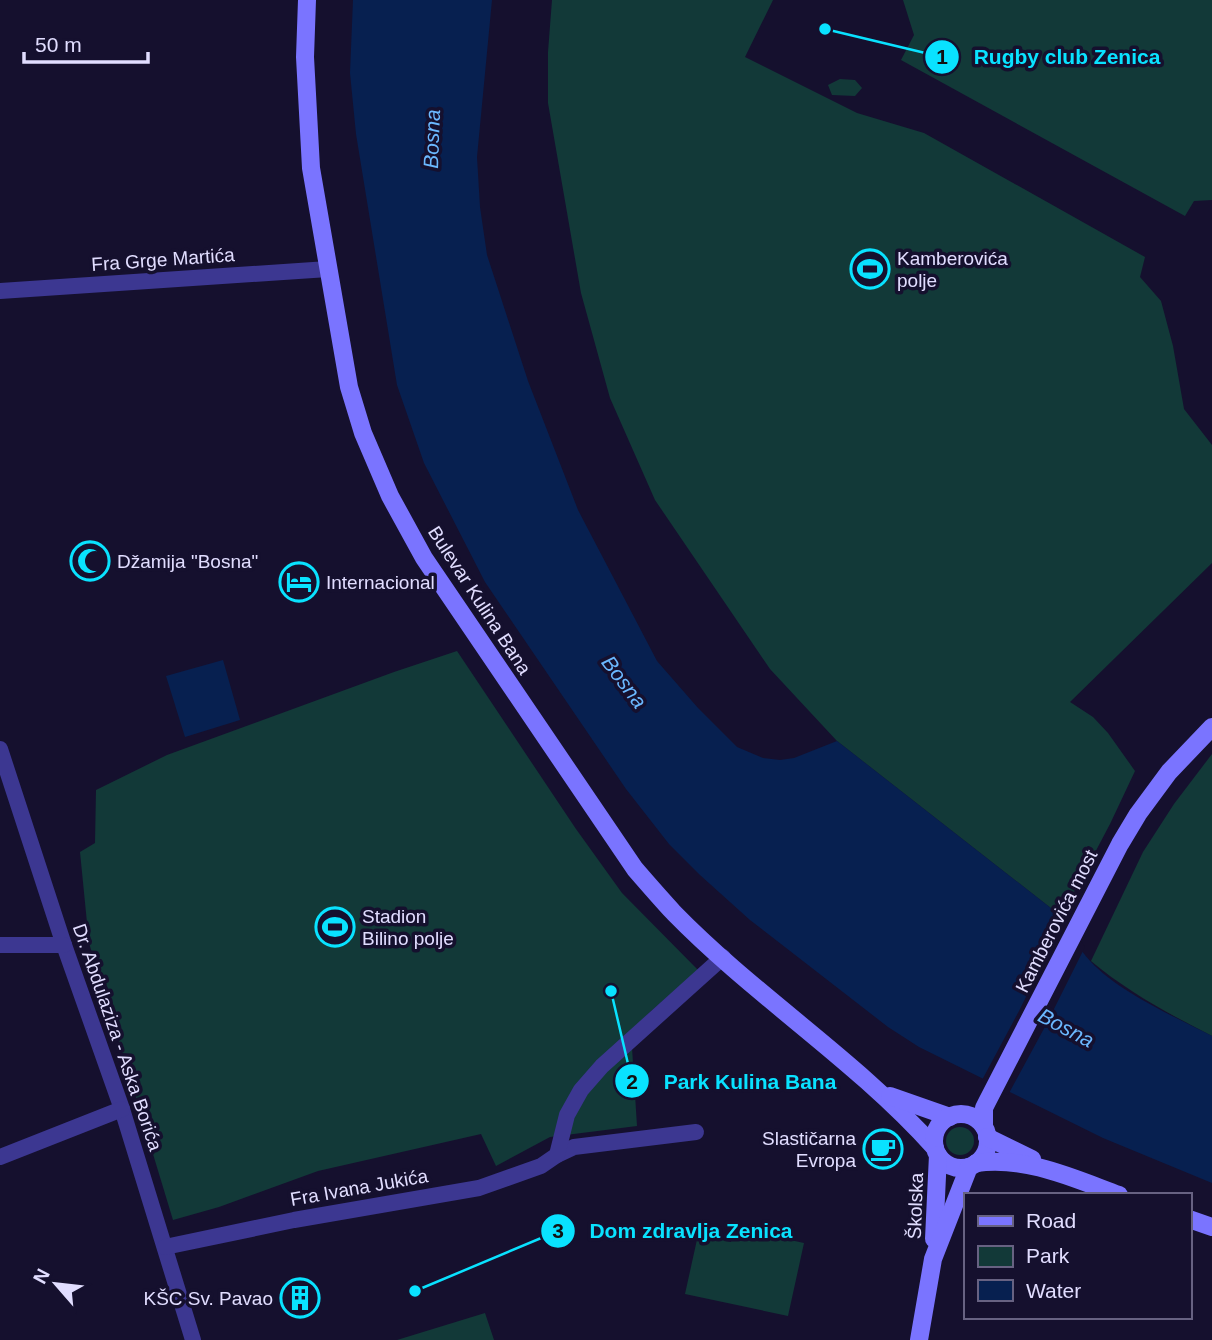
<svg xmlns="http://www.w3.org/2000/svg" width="1212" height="1340" viewBox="0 0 1212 1340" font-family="Helvetica,sans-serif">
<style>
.green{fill:#123938}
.water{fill:#072050}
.pier{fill:#15102e}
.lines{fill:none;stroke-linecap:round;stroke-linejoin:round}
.street{stroke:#3c3791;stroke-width:16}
.secondary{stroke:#7a74ff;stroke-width:18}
.labels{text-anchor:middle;stroke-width:7;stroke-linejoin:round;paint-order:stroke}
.poi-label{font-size:19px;fill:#e1ddff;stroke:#15102e;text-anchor:start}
.street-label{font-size:19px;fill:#e1ddff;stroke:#15102e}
.water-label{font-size:21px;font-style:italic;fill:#6bb8ff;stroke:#15102e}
.leader{fill:none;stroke:#09e2ff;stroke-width:2.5}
.callout-dot{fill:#09e2ff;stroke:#15102e;stroke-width:2.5}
.mark-label{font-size:21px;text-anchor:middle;font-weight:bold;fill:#111}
.callout-label{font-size:21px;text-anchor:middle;font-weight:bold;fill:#09e2ff;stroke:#15102e;stroke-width:7;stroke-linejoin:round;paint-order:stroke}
</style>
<rect width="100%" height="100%" fill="#15102e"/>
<g class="green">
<polygon points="552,0 773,0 745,57 857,113 924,133 1145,257 1140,277 1161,301 1173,346 1184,409 1212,445 1212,563 1070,702 1093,717 1108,733 1135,771 1110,824 1071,898 1052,909 837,741 770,669 655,500 610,398 581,293 548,103 548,52"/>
<polygon points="903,0 1212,0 1212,200 1194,201 1185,216 901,60 914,35"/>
<polygon points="840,79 855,80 862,88 855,96 832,95 828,85"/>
<polygon points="457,651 576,829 622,893 698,970 650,1012 631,1032 637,1126 550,1137 496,1166 481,1134 318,1171 219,1207 173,1220 89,943 80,852 95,843 96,790 167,755 394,672"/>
<path d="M1212 754V1036C1169 1014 1128 992 1091 961L1143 852 1174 804Z"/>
<circle cx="960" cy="1141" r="14"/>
<polygon points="734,1228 804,1243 788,1316 685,1294 698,1235 731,1242"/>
<polygon points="485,1313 494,1340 397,1340"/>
</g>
<g class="water">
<path d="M353 0H492L477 157 480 207 487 255 528 381 578 510 657 661 698 708 737 747 763 758 780 760 794 758 837 741 1052 909C1066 925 1076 946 1091 962 1119 992 1175 1017 1212 1036V1183L1103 1138 919 1047 888 1027 750 920 700 875 669 844 626 789 485 582 424 463 397 385 356 134 350 73Z"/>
<polygon points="223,660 240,720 185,737 166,676"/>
</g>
<polygon class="pier" points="1065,918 1085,947 1047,1023 1008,1095 981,1082 1019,1011"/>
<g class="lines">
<g class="street">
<polyline points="0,291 328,269"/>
<polyline points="0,749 64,945 122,1109 193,1340"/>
<polyline points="0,945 64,945"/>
<polyline points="557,1155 574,1147 696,1132"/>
<polyline points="0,1157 122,1109"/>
<polyline points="165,1247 294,1220 479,1188 541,1166 557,1155 567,1115 581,1090 602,1066 723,957"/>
</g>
<g class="secondary">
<path d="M307 0 305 57 311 168 349 387 363 433 390 496 424 558 635 869C648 884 661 899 674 913 756 997 856 1060 935 1148"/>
<polyline points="890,1096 950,1117"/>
<circle cx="961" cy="1141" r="27"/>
<polyline points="984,1127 984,1108 987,1102 1120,844 1138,814 1169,772 1212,727"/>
<polyline points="987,1137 1032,1159"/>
<path d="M976 1163C1026 1156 1073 1178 1119 1195"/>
<polyline points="1189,1219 1212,1227"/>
<polyline points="934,1239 938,1155"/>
<polyline points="919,1340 933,1259 969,1167"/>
</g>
</g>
<defs>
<g id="stadium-ring" transform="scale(2.0125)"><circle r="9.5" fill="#15102e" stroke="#09e2ff" stroke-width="1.5"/><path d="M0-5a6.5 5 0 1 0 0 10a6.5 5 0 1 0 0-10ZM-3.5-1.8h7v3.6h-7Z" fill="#09e2ff"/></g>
<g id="mosque-ring" transform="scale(2.0125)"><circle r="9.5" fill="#15102e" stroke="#09e2ff" stroke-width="1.5"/><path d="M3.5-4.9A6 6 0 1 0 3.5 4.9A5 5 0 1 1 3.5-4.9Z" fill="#09e2ff"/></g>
<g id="hotel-ring" transform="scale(2.0125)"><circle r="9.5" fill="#15102e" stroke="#09e2ff" stroke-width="1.5"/><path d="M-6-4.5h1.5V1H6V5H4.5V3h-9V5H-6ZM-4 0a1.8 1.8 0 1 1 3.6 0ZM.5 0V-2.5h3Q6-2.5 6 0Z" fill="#09e2ff"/></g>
<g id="cafe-ring" transform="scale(2.0125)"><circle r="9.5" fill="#15102e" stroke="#09e2ff" stroke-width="1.5"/><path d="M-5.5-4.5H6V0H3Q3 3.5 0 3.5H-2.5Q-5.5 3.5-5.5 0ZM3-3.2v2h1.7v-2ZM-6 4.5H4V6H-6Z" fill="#09e2ff"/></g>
<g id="building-ring" transform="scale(2.0125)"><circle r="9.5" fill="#15102e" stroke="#09e2ff" stroke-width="1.5"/><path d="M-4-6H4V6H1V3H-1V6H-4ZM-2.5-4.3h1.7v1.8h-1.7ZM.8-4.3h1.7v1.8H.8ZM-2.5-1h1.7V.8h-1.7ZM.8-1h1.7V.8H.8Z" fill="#09e2ff"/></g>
</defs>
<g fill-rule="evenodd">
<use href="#stadium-ring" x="870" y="269"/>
<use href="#mosque-ring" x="90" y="561"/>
<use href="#hotel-ring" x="299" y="582"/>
<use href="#stadium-ring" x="335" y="927"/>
<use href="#cafe-ring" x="883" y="1149"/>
<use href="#building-ring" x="300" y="1298"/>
</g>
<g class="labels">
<g class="poi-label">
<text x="897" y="265">Kamberovića<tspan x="897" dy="22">polje</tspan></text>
<text x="117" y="568">Džamija "Bosna"</text>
<text x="326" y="589">Internacional</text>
<text x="362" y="923">Stadion<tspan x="362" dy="22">Bilino polje</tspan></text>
<text x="856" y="1145" text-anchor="end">Slastičarna<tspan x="856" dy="22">Evropa</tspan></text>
<text x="273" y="1305" text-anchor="end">KŠC Sv. Pavao</text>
</g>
<g class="street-label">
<text transform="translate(163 259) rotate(-4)" y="7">Fra Grge Martića</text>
<text transform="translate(480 600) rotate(57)" y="7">Bulevar Kulina Bana</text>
<text transform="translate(1056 921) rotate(-63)" y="7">Kamberovića most</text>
<text transform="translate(118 1037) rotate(71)" y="7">Dr. Abdulaziza - Aska Borića</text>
<text transform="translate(359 1187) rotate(-10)" y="7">Fra Ivana Jukića</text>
<text transform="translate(915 1206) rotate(-88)" y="7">Školska</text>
</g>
<g class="water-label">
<text transform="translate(432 139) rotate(-88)" y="7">Bosna</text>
<text transform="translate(624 682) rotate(53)" y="7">Bosna</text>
<text transform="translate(1066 1028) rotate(28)" y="7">Bosna</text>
</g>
</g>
<path class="leader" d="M825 29L942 57M611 991L632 1081M415 1291L558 1231"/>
<g class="callout-dot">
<circle cx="825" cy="29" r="7"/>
<circle cx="611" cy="991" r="7"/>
<circle cx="415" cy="1291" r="7"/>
<circle cx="942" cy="57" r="18"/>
<circle cx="632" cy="1081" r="18"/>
<circle cx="558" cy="1231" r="18"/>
</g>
<g class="mark-label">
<text x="942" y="64">1</text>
<text x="632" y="1089">2</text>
<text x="558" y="1238">3</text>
</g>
<g class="callout-label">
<text x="1067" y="64">Rugby club Zenica</text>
<text x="750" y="1089">Park Kulina Bana</text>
<text x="691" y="1238">Dom zdravlja Zenica</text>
</g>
<rect x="964" y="1193" width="228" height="126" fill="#15102e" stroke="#676282" stroke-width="2"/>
<rect x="978" y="1216" width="35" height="10" fill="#7a74ff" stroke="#676282" stroke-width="2"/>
<text x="1026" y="1228" font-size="21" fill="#e1ddff">Road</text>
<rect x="978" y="1246" width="35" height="21" fill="#123938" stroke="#676282" stroke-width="2"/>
<text x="1026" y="1263" font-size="21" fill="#e1ddff">Park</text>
<rect x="978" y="1280" width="35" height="21" fill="#072050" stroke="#676282" stroke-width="2"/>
<text x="1026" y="1298" font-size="21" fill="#e1ddff">Water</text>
<g transform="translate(56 1284) rotate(298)" stroke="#15102e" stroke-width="5" paint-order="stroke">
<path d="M0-5L12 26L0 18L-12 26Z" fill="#e1ddff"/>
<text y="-10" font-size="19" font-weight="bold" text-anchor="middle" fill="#e1ddff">N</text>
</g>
<path d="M24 52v10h124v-10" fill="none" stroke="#e1ddff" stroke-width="3.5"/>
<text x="35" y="52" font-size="21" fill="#e1ddff" stroke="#15102e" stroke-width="5" paint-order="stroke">50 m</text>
</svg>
